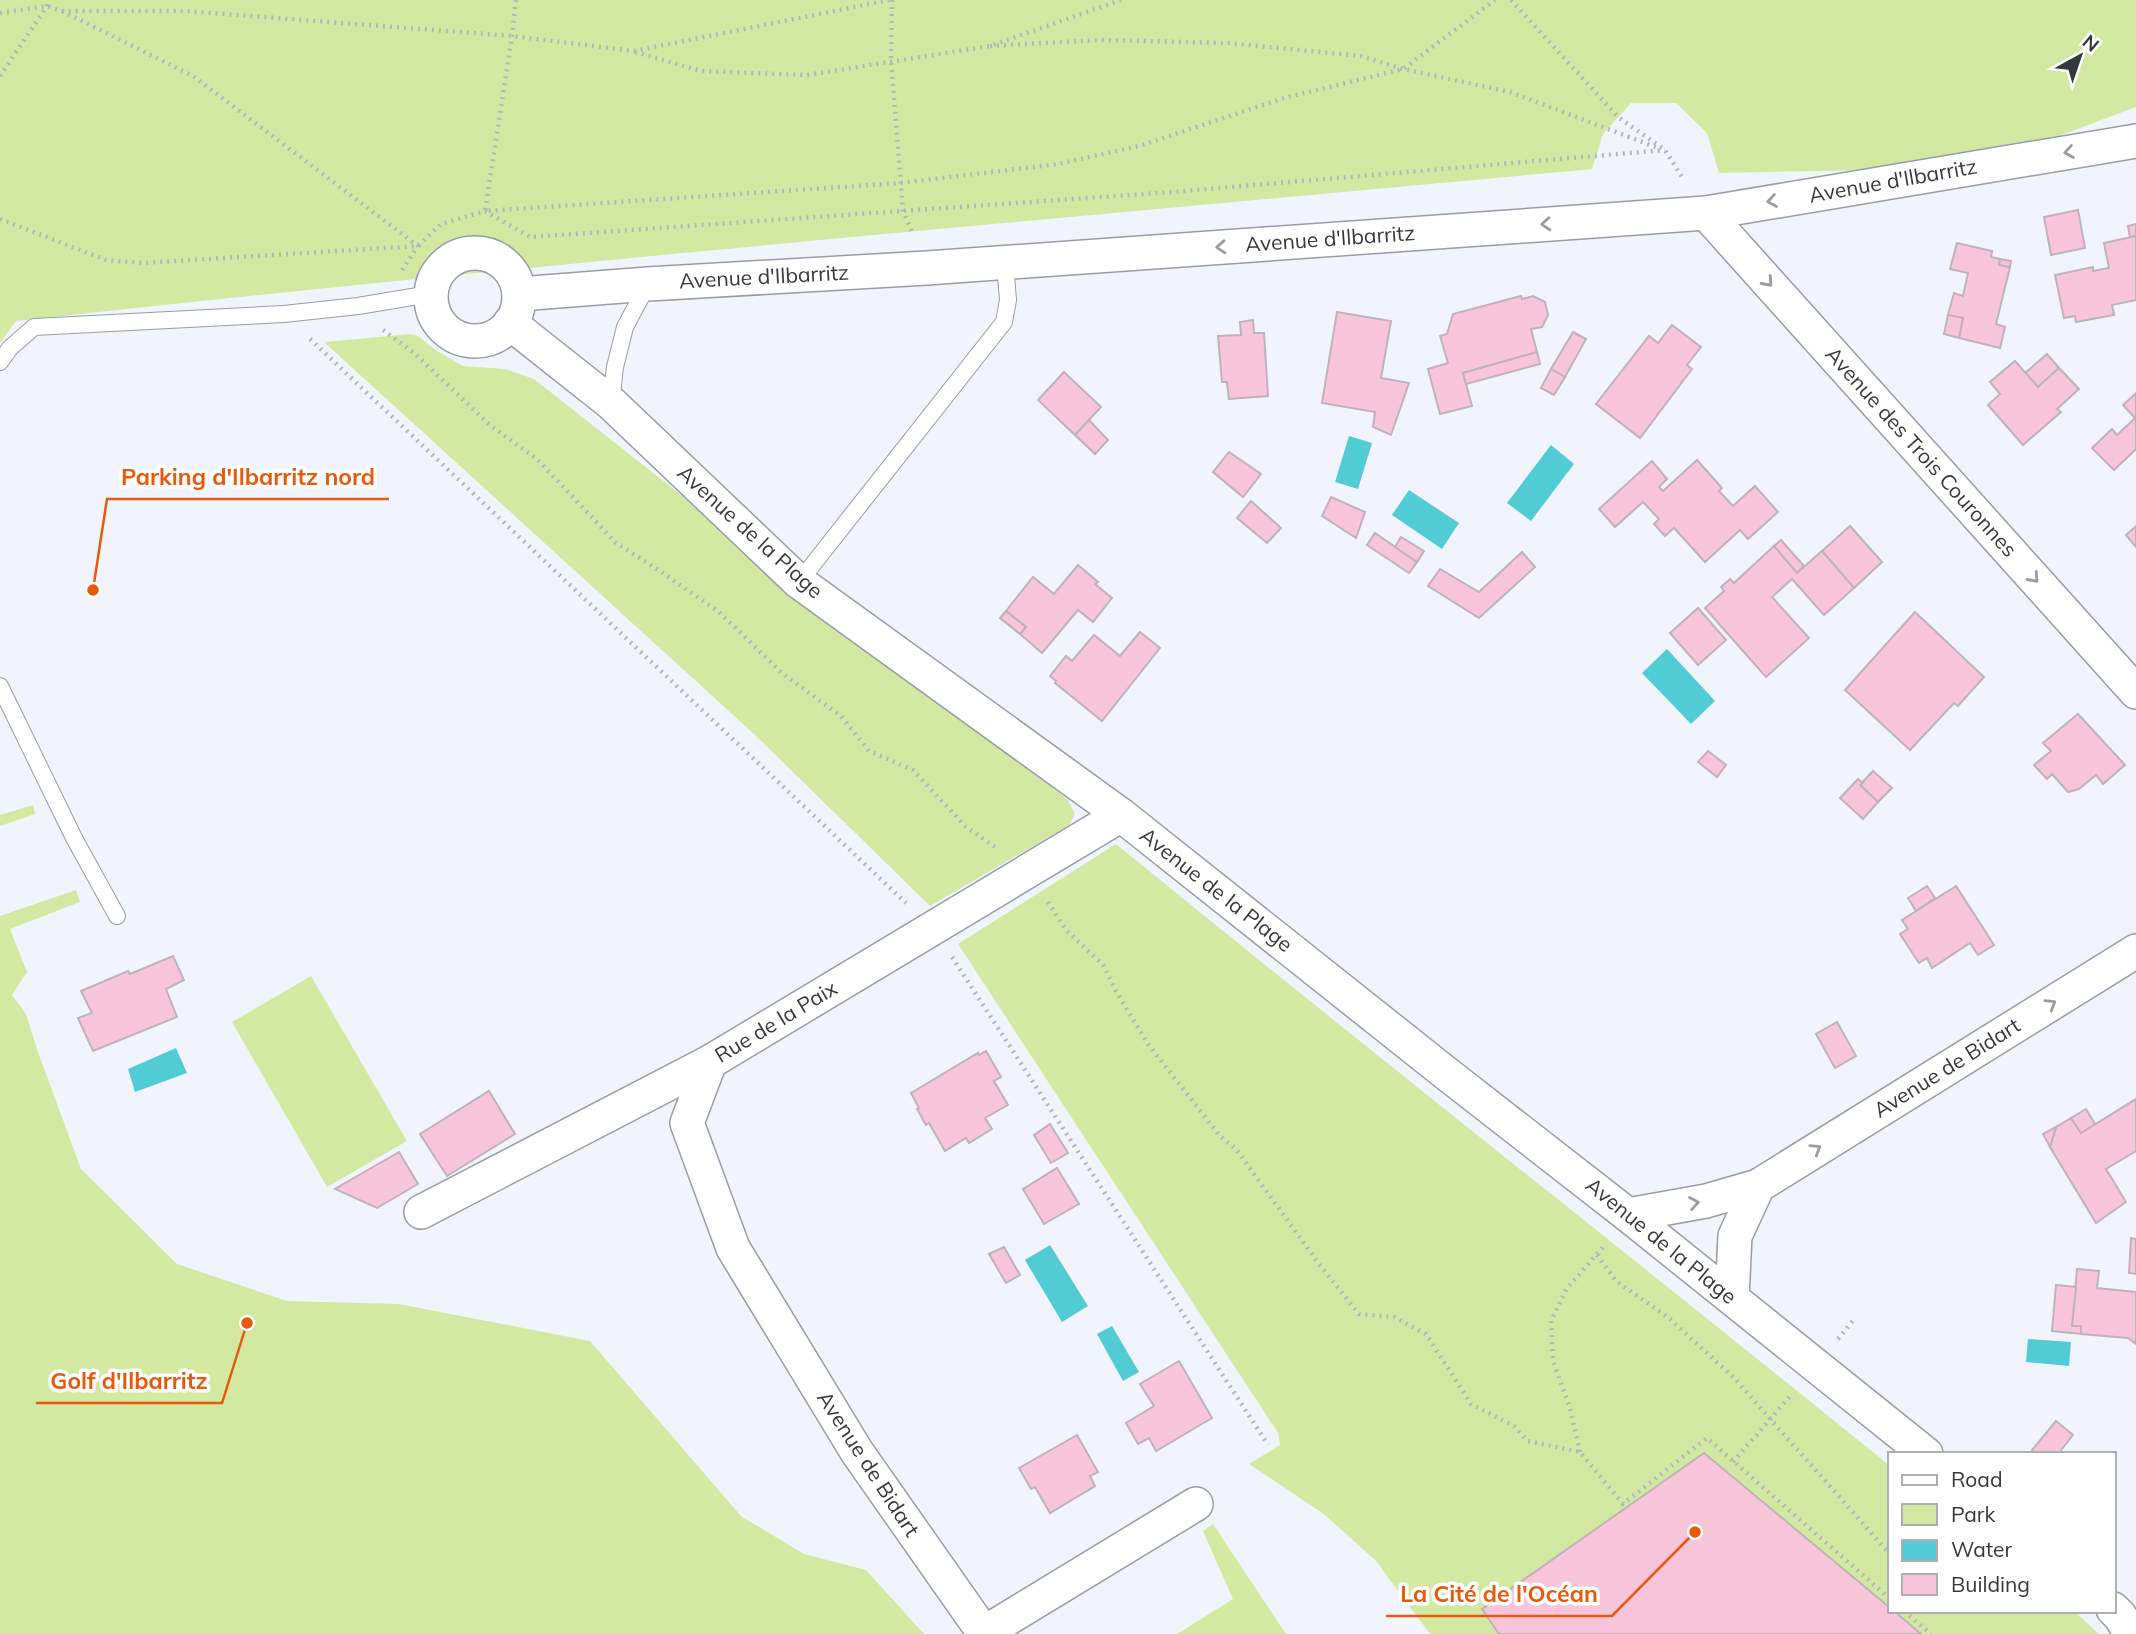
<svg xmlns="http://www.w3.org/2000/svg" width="2136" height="1634" viewBox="0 0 2136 1634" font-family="Mulish,sans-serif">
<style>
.green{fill:#d3e9a2}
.water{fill:#51cbd4}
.building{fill:#f8c5db;stroke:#bfb3b8;stroke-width:2}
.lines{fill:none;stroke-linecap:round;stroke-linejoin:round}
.service-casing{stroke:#999ba6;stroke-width:18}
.minor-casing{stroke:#999ba6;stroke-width:36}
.path{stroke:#b4b6bd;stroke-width:4.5;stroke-dasharray:2 5;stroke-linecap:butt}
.service{stroke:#fff;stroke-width:16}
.minor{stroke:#fff;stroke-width:33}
.oneway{stroke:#9b9c9e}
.labels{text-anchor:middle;stroke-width:7;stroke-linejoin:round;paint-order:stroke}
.street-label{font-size:21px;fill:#37383c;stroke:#fff}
.leader{fill:none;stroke:#e8590c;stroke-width:2.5}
.callout-dot{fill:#e8590c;stroke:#fff;stroke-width:2.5}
.callout-label{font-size:23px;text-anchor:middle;font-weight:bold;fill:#e8590c;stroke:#fff;stroke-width:7;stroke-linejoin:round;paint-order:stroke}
</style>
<rect width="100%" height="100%" fill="#f2f4fd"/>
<g class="green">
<path d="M0 0H2136V107L1973 168 1719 173 1707 133 1676 103H1631L1603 134 1592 169C1067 218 541 263 16 321L0 343Z"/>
<polygon points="410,334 418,336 437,351 463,366 505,369 534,379 1068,800 1075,814 1069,825 930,906 755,735 324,342"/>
<polygon points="33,805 35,814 0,826 0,815"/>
<path d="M1116 844C1372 1053 1632 1257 1889 1465V1611H2074L2099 1634H1430L1376 1561 1325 1515 1249 1464 1280 1445 1278 1433 958 944Z"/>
<polygon points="76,890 80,902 10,929 27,972 12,995 26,1014 38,1052 81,1169 177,1264 287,1301 399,1304 590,1341 741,1516 804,1554 866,1570 924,1634 0,1634 0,916"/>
<polygon points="311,976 407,1141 327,1187 232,1022"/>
<polygon points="1213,1524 1286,1634 1177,1634 1233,1599 1203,1531"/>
</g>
<g class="water">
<polygon points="1349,436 1372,443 1358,489 1335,482"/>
<polygon points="1551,445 1574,464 1531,521 1507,503"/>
<polygon points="1409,490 1459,523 1442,549 1392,515"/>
<polygon points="1667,649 1715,701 1691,724 1642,673"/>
<polygon points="176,1048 187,1073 135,1092 128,1069"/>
<polygon points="1050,1245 1088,1306 1062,1322 1025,1260"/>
<polygon points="1112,1326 1139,1372 1123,1381 1097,1334"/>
<polygon points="2028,1339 2071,1342 2069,1366 2026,1362"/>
</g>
<g class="building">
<polygon points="2078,210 2085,248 2051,255 2044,217"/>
<polygon points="2136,224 2136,236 2130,237 2128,226"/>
<polygon points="2136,236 2136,300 2112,305 2114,315 2076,322 2075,316 2064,318 2055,275 2093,267 2093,271 2109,268 2104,243"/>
<polygon points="1957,243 1992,251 1991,257 2000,259 1999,265 2010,267 1996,324 2005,327 2000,348 1959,338 1963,318 1948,315 1954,293 1963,296 1968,273 1950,269"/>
<polygon points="2000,259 2011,261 2010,267 1999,265"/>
<polygon points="1521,296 1522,299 1533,296 1545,302 1548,315 1542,327 1531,329 1537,352 1463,373 1472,406 1440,414 1428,369 1448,363 1440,336 1447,334 1453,314"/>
<polygon points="1337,312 1391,321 1381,378 1409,383 1391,435 1373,427 1375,412 1322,403"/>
<polygon points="1948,315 1963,318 1959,338 1944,334"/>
<polygon points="1253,320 1254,333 1264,333 1268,396 1229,399 1227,382 1222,382 1218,336 1241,335 1240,322"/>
<polygon points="1672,325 1701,347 1687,365 1692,369 1640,438 1596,404 1649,336 1658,343"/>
<polygon points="1573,332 1586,339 1565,377 1551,369"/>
<polygon points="1537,352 1540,364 1466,384 1463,373"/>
<polygon points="2047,354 2059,368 2038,387 2025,373"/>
<polygon points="2015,361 2038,387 2059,368 2079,389 2057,409 2061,412 2023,445 1988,405 2000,394 1990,382"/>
<polygon points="1551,369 1565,377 1554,395 1541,388"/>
<polygon points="1064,372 1101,407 1075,435 1038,400"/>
<polygon points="2136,393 2136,449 2114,470 2092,448 2112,429 2117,435 2135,418 2123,405"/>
<polygon points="1089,420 1108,440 1095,454 1075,435"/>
<polygon points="1229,452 1261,474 1243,497 1213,472"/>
<polygon points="1697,460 1722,488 1719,491 1733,506 1755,486 1778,512 1748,539 1740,530 1705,562 1674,528 1665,536 1654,524 1659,519 1643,502 1615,527 1599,509 1652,461 1667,479 1659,487 1663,491"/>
<polygon points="1331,497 1365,512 1356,538 1322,516"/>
<polygon points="1251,501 1281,528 1267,543 1237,518"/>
<polygon points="1850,526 1882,562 1854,588 1822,551"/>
<polygon points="2136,526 2136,547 2126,535"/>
<polygon points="1375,533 1417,562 1409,573 1367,545"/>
<polygon points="1401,537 1424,551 1417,562 1395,547"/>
<polygon points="1781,540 1804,566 1797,573 1774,546"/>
<polygon points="1774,546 1797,573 1822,551 1854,588 1824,615 1792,579 1772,597 1809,638 1766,677 1705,608 1724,591 1721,587 1730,579 1734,583"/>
<polygon points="1522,552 1535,567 1479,618 1428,586 1440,569 1479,592"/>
<polygon points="1078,565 1098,582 1095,584 1112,598 1093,622 1078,610 1042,653 1020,634 1026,627 1006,611 1033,577 1054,594"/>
<polygon points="1698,608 1726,640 1698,665 1670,633"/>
<polygon points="1006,611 1026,627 1020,634 1000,618"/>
<polygon points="1915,612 1984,677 1958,706 1954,703 1910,750 1845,690"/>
<polygon points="1140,632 1160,648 1102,721 1055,683 1056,681 1050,676 1066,656 1072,661 1094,635 1120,656"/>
<polygon points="2078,714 2125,765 2103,784 2096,775 2079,789 2068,792 2052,774 2047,779 2034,765 2051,751 2043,743"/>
<polygon points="1708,751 1726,765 1717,777 1698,762"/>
<polygon points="1873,771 1892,788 1878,802 1860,785"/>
<polygon points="1858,779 1863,783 1860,785 1878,802 1863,819 1840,798"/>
<polygon points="1927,886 1935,898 1916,911 1908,898"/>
<polygon points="1956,886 1994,945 1978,955 1970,943 1932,968 1927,958 1919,963 1900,934 1908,929 1902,920"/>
<polygon points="173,956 184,980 166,989 177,1017 93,1051 78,1018 92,1013 81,991 128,971 130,974"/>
<polygon points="1837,1022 1856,1056 1835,1068 1816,1034"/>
<polygon points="986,1051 1001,1077 994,1081 1008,1105 985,1118 992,1129 969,1143 966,1138 945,1151 929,1123 926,1125 917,1109 919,1108 911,1093 978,1053 979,1055"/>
<polygon points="489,1091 515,1134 447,1176 420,1134"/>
<polygon points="2136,1099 2136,1151 2106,1169 2126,1202 2096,1223 2050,1147 2056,1127 2071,1118 2081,1133"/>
<polygon points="2086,1109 2095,1124 2081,1133 2071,1118"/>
<polygon points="1050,1124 1068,1153 1051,1163 1034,1135"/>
<polygon points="2056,1127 2050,1147 2043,1134"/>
<polygon points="399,1152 418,1184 377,1208 335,1189"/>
<polygon points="1057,1168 1079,1204 1044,1224 1023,1189"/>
<polygon points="2131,1238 2136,1239 2136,1274 2129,1273"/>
<polygon points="1004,1247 1020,1275 1006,1283 989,1254"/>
<polygon points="2077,1269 2099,1271 2097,1288 2136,1292 2136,1344 2128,1338 2081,1334 2081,1326 2072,1326"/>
<polygon points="2056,1285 2076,1287 2072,1326 2081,1326 2081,1334 2052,1331"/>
<polygon points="1179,1361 1212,1418 1156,1451 1149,1438 1138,1444 1126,1423 1154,1406 1140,1384"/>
<polygon points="2056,1421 2073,1435 2058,1454 2036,1454 2032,1450"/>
<polygon points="1077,1435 1098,1472 1090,1476 1095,1486 1050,1513 1035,1487 1031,1489 1019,1468"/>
<polygon points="1704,1453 1889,1607 1889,1611 1894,1611 1921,1634 1499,1634 1482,1609"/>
</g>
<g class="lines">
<g class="service-casing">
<g id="service">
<polyline points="0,362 10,348 34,327 284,314 358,306 430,294"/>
<polyline points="611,403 615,367 625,327 648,284"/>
<polyline points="799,582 1004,322 1008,300 1005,263"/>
<polyline points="0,686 74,838 117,916"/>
</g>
</g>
<g class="minor-casing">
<g id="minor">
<polyline points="1706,213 2136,692"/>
<circle cx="475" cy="297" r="44"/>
<polyline points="519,294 648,284 927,268 1706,213 2136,141"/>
<polyline points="510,323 611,403 799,582 1121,815 1447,1074 1628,1215 1926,1454"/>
<polyline points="710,1062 687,1123 733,1248 857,1452 984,1633 1196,1504"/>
<polyline points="421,1212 710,1062 1121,815"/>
<polyline points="1628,1215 1706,1201 1758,1186 2136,951"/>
<polyline points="1732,1298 1735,1236 1758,1186"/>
<polyline points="2113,1609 2120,1616 2131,1634"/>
</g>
</g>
<g class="path">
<polyline points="516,0 512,36 485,211 901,183 1058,164 1139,146 1284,98 1403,69 1495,0"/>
<polyline points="892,0 891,60 903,211 912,232"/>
<polyline points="1511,0 1618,117 1665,150 1682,177"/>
<polyline points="62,11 193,76 418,246 402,270"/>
<polyline points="0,13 47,6 61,11 185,11 512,36 634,51 889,0"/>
<polyline points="990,46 1100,40 1227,43 1361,56 1403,69 1510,92 1661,149"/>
<polyline points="635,52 701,71 807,75 990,46 1121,0"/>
<polyline points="0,76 47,6 47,0"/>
<polyline points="0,219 106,260 143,263 418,246 441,224 485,211 530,237 1173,192 1665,150"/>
<polyline points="383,330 413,352 491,426 538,460 616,543 660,571 719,612 783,674 841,716 869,751 913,770 965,826 995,847"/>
<polyline points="310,339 906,903"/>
<polyline points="1048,902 1066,930 1103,965 1117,993 1148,1044 1220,1136 1236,1149 1319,1264 1359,1314 1394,1317 1426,1334 1471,1404 1514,1426 1528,1441 1580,1452 1623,1504 1707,1438 1889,1598"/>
<polyline points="952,957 1268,1445"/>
<polyline points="1597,1255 1616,1281 1669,1318 1734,1378 1889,1553"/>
<polyline points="1838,1339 1855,1318"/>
<polyline points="1580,1452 1570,1408 1553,1361 1551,1321 1567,1288 1606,1244"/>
<polyline points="1733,1462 1792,1394"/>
<polyline points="1904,1611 1931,1634"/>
</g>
<use href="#service" class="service"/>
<use href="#minor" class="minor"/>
</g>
<defs><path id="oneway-chevron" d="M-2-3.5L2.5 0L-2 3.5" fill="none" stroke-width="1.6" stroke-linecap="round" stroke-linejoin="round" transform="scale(1.75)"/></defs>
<g class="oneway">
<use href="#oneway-chevron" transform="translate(2069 152) rotate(171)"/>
<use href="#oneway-chevron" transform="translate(1772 201) rotate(170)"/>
<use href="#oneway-chevron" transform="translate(1546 224) rotate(176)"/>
<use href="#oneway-chevron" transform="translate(1221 247) rotate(176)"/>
<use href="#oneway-chevron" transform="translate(1768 282) rotate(48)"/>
<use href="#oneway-chevron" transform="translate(2034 578) rotate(48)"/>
<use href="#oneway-chevron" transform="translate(2051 1004) rotate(-32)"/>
<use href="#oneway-chevron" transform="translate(1816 1149) rotate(-32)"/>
<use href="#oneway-chevron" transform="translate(1694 1203) rotate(-10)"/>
</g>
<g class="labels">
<g class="street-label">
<text transform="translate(1893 181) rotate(-10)" y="7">Avenue d'Ilbarritz</text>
<text transform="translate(1330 239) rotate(-4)" y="7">Avenue d'Ilbarritz</text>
<text transform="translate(764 277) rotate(-3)" y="7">Avenue d'Ilbarritz</text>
<text transform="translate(1921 452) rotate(48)" y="7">Avenue des Trois Couronnes</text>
<text transform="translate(750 532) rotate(42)" y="7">Avenue de la Plage</text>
<text transform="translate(1216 890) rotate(38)" y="7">Avenue de la Plage</text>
<text transform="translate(776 1022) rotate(-31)" y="7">Rue de la Paix</text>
<text transform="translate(1947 1068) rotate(-32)" y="7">Avenue de Bidart</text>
<text transform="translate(1661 1241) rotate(39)" y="7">Avenue de la Plage</text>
<text transform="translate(868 1464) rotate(57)" y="7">Avenue de Bidart</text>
</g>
</g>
<path class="leader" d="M93 590L107 499H389M247 1323L222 1403H36M1695 1532L1612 1616H1386"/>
<g class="callout-dot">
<circle cx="93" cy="590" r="7"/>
<circle cx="247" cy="1323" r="7"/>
<circle cx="1695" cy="1532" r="7"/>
</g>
<g class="callout-label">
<text x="248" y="485">Parking d'Ilbarritz nord</text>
<text x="129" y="1389">Golf d'Ilbarritz</text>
<text x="1499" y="1602">La Cité de l'Océan</text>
</g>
<rect x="1888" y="1452" width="228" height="161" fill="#ffffff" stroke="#afafb1" stroke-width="2"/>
<rect x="1902" y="1475" width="35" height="10" fill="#ffffff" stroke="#afafb1" stroke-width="2"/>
<text x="1951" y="1487" font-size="21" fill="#37383c">Road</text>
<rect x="1902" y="1504" width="35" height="21" fill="#d3e9a2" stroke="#afafb1" stroke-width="2"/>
<text x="1951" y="1522" font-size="21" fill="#37383c">Park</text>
<rect x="1902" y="1540" width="35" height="21" fill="#51cbd4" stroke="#afafb1" stroke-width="2"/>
<text x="1951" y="1557" font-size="21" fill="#37383c">Water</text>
<rect x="1902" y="1574" width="35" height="21" fill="#f8c5db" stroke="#afafb1" stroke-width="2"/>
<text x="1951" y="1592" font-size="21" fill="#37383c">Building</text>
<g transform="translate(2080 56) rotate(40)" stroke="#ffffff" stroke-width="5" paint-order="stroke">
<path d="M0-5L12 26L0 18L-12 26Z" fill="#37383c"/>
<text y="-10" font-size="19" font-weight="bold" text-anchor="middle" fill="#37383c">N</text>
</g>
</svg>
